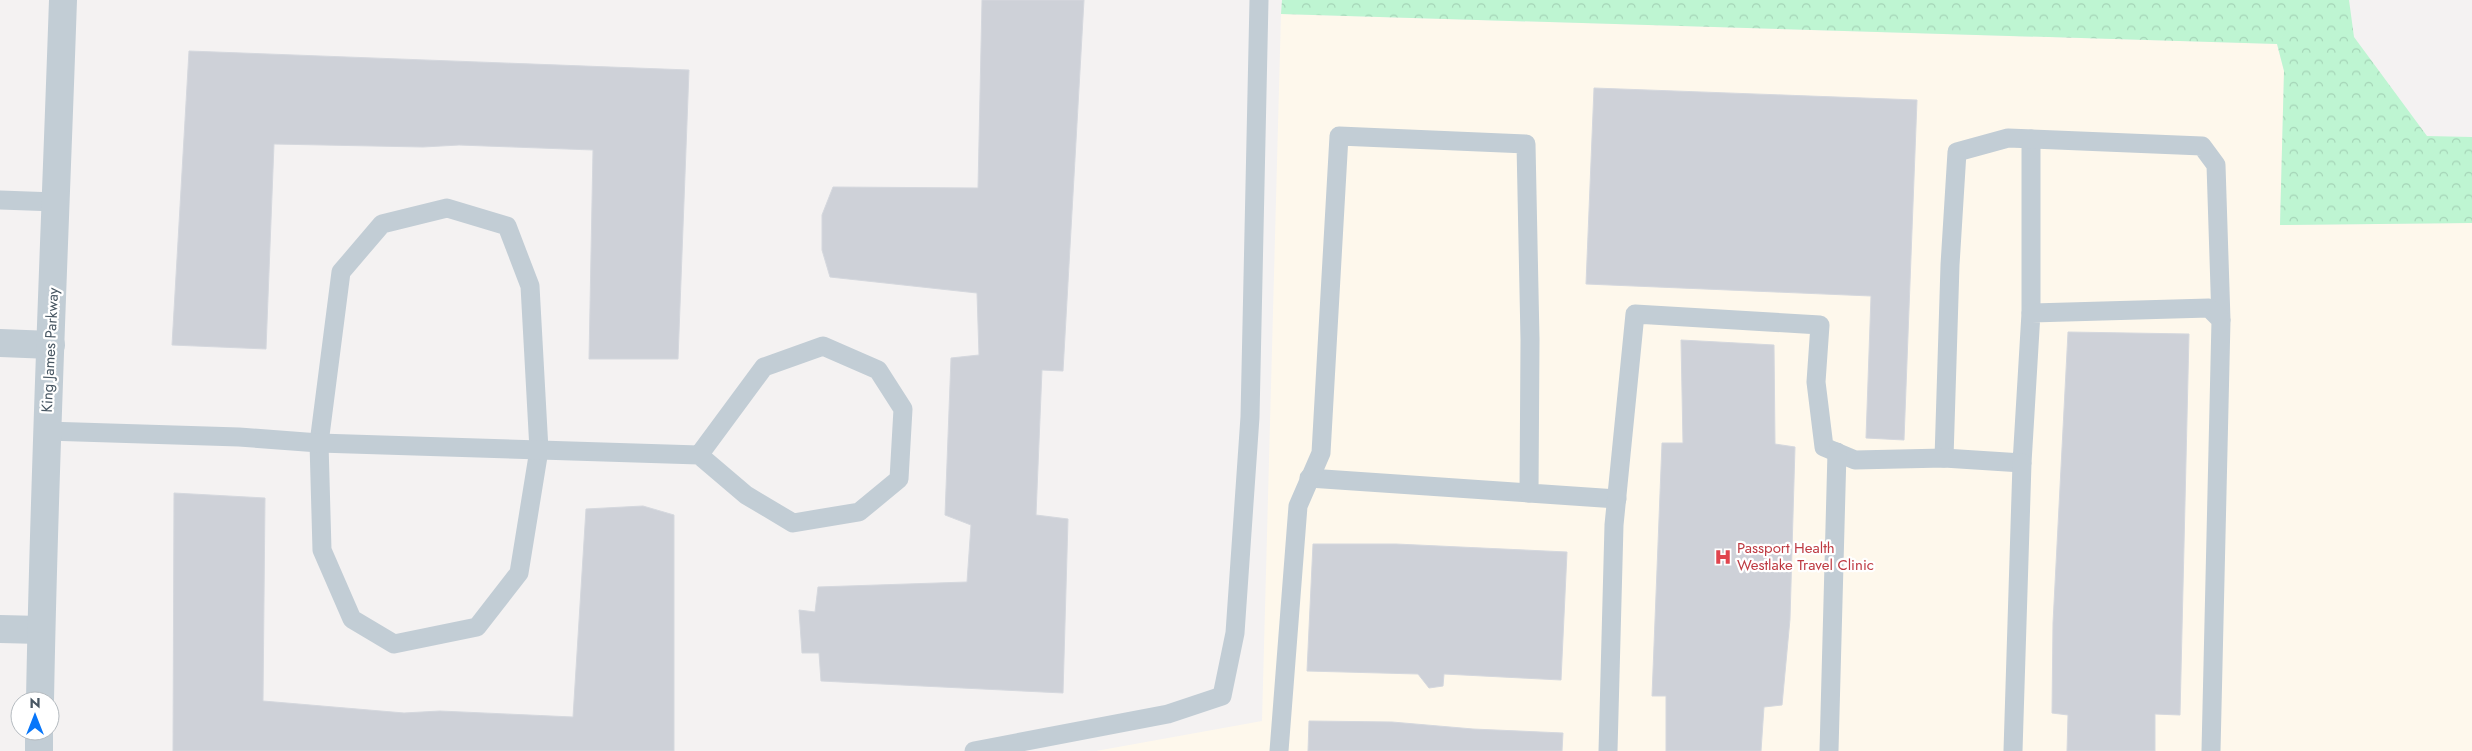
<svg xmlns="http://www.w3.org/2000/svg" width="2472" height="751" viewBox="0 0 2472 751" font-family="Jost,sans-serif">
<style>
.commercial{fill:#fef8ec}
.forest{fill:url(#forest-crowns)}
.building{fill:#ced1d8;stroke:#d5d8de}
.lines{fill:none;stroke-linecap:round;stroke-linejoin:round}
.lane{stroke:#c2cdd5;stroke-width:19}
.street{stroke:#c2cdd5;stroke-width:28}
.labels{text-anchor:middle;stroke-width:4.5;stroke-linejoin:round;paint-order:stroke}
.street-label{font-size:15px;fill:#475662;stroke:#fff}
.health-label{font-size:15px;fill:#be3a42;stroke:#fff;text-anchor:start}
</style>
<defs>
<pattern id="forest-crowns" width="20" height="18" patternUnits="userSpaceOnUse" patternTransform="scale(1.25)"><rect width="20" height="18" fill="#bef5d2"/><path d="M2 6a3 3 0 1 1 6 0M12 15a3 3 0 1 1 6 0" fill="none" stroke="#a5d4b7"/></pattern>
</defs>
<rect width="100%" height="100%" fill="#f4f2f2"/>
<polygon class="commercial" points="1281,14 2277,44 2284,71 2280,225 2472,223 2472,751 1096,751 1262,721"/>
<polygon class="forest" points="1282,0 2349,0 2354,37 2427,136 2472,137 2472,223 2280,225 2284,71 2277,44 1281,14"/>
<g class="building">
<polygon points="982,0 1084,0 1063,371 1042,370 1036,515 1068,519 1063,693 821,681 819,653 802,653 799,610 815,612 818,587 967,582 971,525 945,515 951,358 979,355 977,293 830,277 822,250 822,215 833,187 978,188"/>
<polygon points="189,51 689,70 678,359 589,359 593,150 459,145 423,147 274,144 266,349 172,345"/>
<polygon points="1594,88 1917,100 1904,440 1866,438 1871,296 1586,284"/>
<polygon points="2068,332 2189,334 2180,715 2155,714 2155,751 2067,751 2068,715 2052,713 2053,623"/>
<polygon points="1681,340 1774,345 1775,444 1795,447 1790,619 1782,705 1764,707 1761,751 1666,751 1666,696 1652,696 1662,443 1683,443"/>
<polygon points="174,493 265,498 263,701 404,713 440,711 573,717 586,509 643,506 674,515 674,751 173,751"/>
<polygon points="1313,544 1396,544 1567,552 1561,680 1444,674 1443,686 1429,688 1418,674 1307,671"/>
<polygon points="1309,721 1392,722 1473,729 1563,733 1562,751 1308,751"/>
</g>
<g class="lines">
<g class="lane">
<polyline points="2031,139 2031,313"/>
<polyline points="0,200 56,202"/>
<polygon points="447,208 507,226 530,286 539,450 519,573 477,627 394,644 352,619 322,550 319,443 341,272 382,224"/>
<polyline points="46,431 239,437 319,443 699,455 746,495 793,523 859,512 899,479 903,409 878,370 823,346 764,367 699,455"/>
<polyline points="1944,458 1950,265 1957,152 2008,138 2202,146 2216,165 2221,320"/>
<polyline points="1309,478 1529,493"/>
<polyline points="974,751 1168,714 1222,696 1235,633 1250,417 1259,0"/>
<polyline points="1279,751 1298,506 1321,453 1339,136 1526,144 1530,340 1529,493 1617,499"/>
<polyline points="1608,751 1614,525 1635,314 1820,325 1816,382 1824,447 1855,460 1944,458 2022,463 2031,313 2209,308 2221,320 2211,751"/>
<polyline points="1829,751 1837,452"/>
<polyline points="2013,751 2022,463"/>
</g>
<g class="street">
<polyline points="0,343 51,345"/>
<polyline points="0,629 41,630"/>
<path d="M40 701C44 467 55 234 63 0"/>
<polyline points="39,751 39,731"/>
</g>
</g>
<defs>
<g id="hospital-bare" transform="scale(1.35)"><path d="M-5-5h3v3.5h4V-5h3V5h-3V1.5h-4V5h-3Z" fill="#e0444e" stroke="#fff" stroke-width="2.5" paint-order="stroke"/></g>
</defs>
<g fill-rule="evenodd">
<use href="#hospital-bare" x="1723" y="557"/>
</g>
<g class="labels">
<g class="street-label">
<text transform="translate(50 350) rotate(-87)" y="5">King James Parkway</text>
</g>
<g class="health-label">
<text x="1737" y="553">Passport Health<tspan x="1737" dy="17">Westlake Travel Clinic</tspan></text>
</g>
</g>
<g transform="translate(35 716)"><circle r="24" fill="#ffffff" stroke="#b5bbc0"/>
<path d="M0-4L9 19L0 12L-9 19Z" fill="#0776fa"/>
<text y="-8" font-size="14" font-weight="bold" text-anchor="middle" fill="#475662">N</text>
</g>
</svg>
